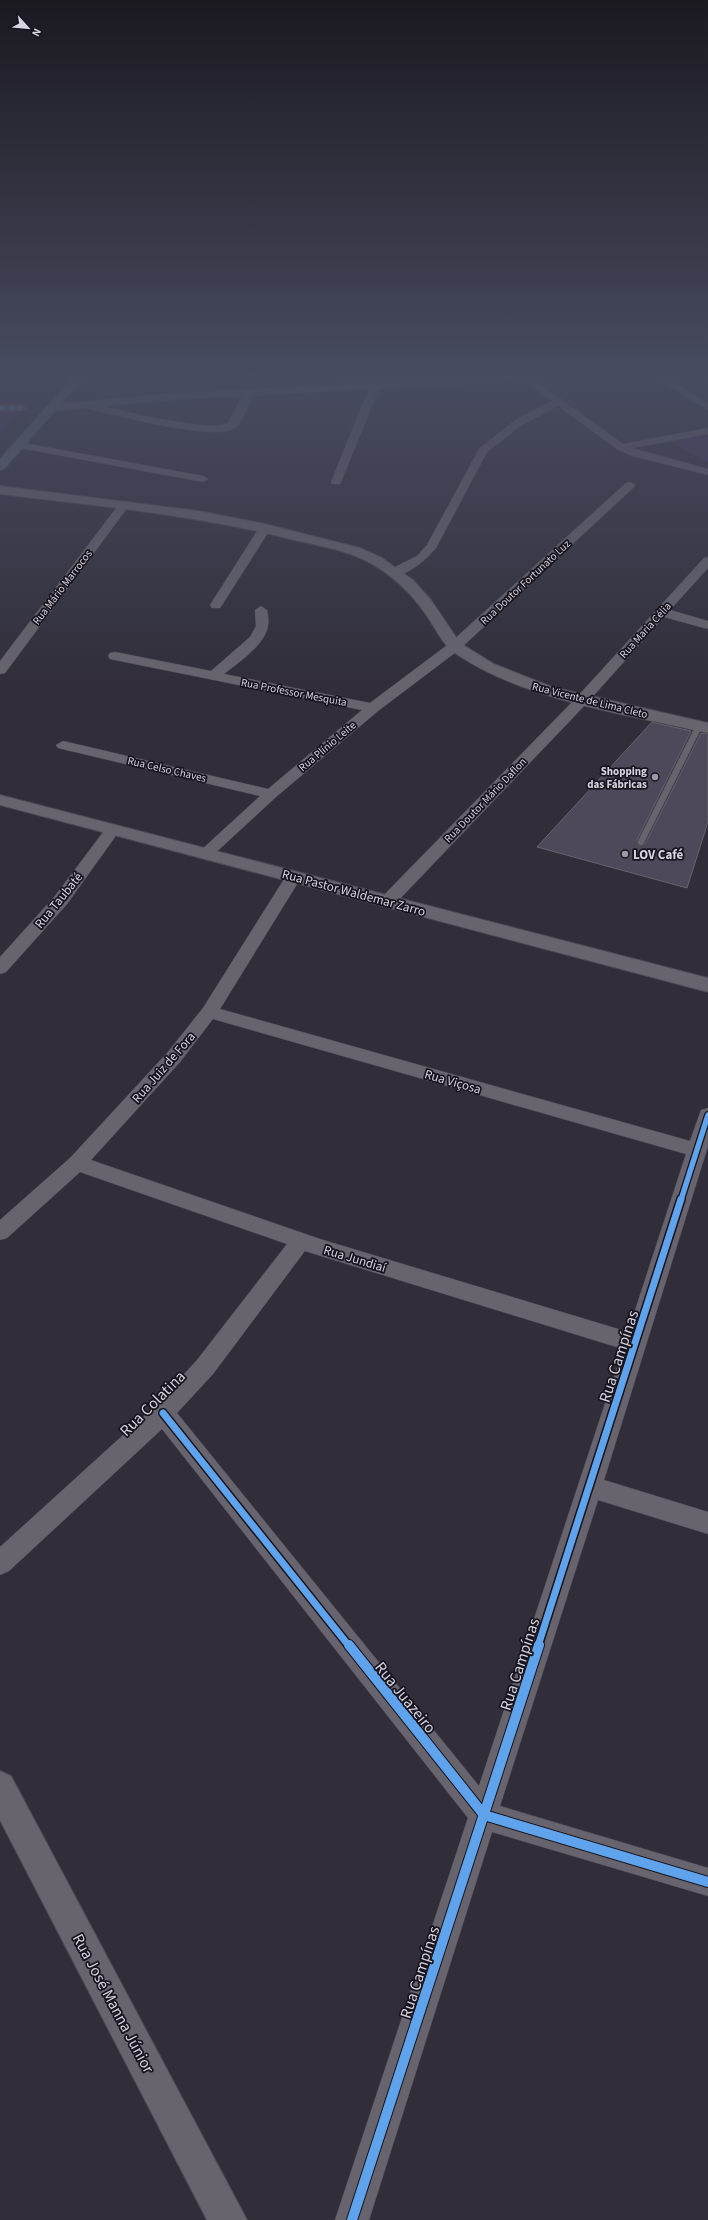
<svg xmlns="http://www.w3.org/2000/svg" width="708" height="2220" viewBox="0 0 708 2220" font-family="'Source Sans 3',sans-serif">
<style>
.green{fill:#3d315a}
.building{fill:#4d485a;stroke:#67646e}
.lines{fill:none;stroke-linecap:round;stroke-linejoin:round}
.service-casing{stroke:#4b4953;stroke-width:8}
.minor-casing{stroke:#4b4953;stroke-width:1}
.tertiary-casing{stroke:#4b4953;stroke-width:2}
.secondary-casing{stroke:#4b4953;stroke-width:2}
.primary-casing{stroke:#4b4953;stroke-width:2}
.service{stroke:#67646d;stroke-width:6}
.minor{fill:#67646d;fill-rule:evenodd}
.tertiary{fill:#67646d;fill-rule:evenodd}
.secondary{fill:#67646d;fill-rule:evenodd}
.primary{fill:#5f6a6d;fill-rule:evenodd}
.quiet{stroke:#3fa9f5;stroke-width:3;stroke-dasharray:5.5 3;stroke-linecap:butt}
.cycleway-far2-casing{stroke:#17141d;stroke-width:8}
.cycleway-far1-casing{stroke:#17141d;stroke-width:10}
.cycleway-casing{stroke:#17141d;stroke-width:12}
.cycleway-far2{stroke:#60a3ed;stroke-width:5.5}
.cycleway-far1{stroke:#60a3ed;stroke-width:7}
.cycleway{stroke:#60a3ed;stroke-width:10}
.poi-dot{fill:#9d9aa7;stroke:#17141d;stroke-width:1.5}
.labels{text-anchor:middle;stroke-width:3.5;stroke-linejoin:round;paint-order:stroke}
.far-street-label{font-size:11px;fill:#d7d4e1;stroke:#17141d}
.far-poi-label{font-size:11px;font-weight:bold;fill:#d7d4e1;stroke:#17141d;text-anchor:end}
.poi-label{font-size:13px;font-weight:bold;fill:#d7d4e1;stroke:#17141d;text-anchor:start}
.street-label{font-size:13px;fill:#d7d4e1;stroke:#17141d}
.near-street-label{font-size:16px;fill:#d7d4e1;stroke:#17141d}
</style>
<rect width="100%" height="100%" fill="#312e3a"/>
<g class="green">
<polygon points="0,411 21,411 0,435"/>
<polygon points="708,433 708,463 669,440"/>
</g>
<polygon class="building" points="652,722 691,731 637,840 639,846 645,844 701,733 708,734 708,822 687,888 537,847"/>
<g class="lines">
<g class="service-casing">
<polyline id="service" points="641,842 699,726"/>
</g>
<g class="minor-casing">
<g id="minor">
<path d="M514 373H525L623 444 708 428V434L632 448 708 469V475L632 456 617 449 558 406 522 425 487 452 436 548C427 559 406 578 391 575L389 572 391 569 417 556 427 545 479 449 515 420 552 401Z"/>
<polygon points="649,373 660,373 708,403 708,410"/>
<polygon points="375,383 380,386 341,482 340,484 332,484 331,482 370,386"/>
<path d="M249 389 254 392C249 403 244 423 233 429 210 441 112 414 84 408L79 405 84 402C107 407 214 435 229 422L244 392Z"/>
<polygon points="0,405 22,405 27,408 22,411 0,411"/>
<polygon points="19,442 203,476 208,479 203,482 15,447 14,445"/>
<path d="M630 482 635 485 634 487 460 649 378 711 276 797 212 856H200L198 853 260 796 58 748 56 745 63 741 268 789 362 710 115 660 110 659 108 656 110 653 115 652 211 671 250 637 256 626 255 610 261 606 267 610C268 615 269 621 268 626 264 646 239 662 224 674L370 703 450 643 626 483Z"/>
<polygon points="124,502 130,505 128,507 5,673 0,674 0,661 120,503"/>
<polygon points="265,525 271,528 222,605 220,608 212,608 210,605 259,528"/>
<polygon points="708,557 708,568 670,610 708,621 708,629 664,617 587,703 394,905 382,905 380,901 382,897 577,697 704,558"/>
<polygon points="112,825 117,827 120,830 67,904 6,972 0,974 0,957 55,896 107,827"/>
<path d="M294 871 300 873 302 876 220 1009 690 1141 701 1110 708 1108V1146L604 1480 708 1512V1534L598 1500 500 1806 708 1868V1896L492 1832 369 2220H335L468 1818 162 1429 9 1571 0 1575V1547L155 1406 197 1360 287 1244 80 1172 7 1238 0 1240V1220L70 1158 168 1052 203 1008 288 873ZM213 1019 686 1154 628 1332 320 1239 91 1160 180 1062ZM305 1251 623 1349 479 1786 177 1413 213 1374Z"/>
</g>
</g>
<g class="tertiary-casing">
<g id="tertiary">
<polygon points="510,373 541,373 536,376 480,383 164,400 52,411 46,408 52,405 164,394 480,377"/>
<polygon points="0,795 708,978 708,992 0,805"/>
</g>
</g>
<g class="secondary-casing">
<g id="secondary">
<path d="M0 486 199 511 265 524 360 548 382 558 413 580 431 600 460 643 494 664 552 687 708 723V733C626 714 521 700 452 651 442 643 434 626 427 616 409 589 382 565 350 554 332 548 313 544 294 540 198 515 98 506 0 494Z"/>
<polygon points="0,1771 11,1776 247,2220 207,2220 0,1820"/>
</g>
</g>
<g class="primary-casing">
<polygon id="primary" points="77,373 88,373 4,469 0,470 0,459"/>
</g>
<use href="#service" class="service"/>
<use href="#minor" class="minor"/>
<use href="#tertiary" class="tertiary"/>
<use href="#secondary" class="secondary"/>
<use href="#primary" class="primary"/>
<polyline class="quiet" points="0,408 22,408"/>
<g class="cycleway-far2-casing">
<polyline id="cycleway-far2" points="681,1200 708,1115"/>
</g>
<g class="cycleway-far1-casing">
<g id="cycleway-far1">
<polyline points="163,1413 349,1646"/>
<polyline points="538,1646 681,1199"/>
</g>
</g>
<g class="cycleway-casing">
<g id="cycleway">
<polyline points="349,1645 484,1815 708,1882"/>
<polyline points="352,2220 539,1645"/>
</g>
</g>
<use href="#cycleway-far2" class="cycleway-far2"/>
<use href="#cycleway-far1" class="cycleway-far1"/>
<use href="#cycleway" class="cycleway"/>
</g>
<linearGradient id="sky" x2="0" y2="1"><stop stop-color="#1b1920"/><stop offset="0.55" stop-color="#484c60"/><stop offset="1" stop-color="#484c60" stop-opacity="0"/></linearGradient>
<rect width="708" height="684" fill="url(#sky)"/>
<g class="poi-dot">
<circle cx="655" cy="777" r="4"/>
<circle cx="625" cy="854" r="4"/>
</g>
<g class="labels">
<g class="far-street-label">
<text transform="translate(525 582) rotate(-43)" y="4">Rua Doutor Fortunato Luz</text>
<text transform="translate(62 587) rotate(-53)" y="4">Rua Mário Marrocos</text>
<text transform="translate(645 630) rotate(-48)" y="4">Rua Maria Célia</text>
<text transform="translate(294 692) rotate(11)" y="4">Rua Professor Mesquita</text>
<text transform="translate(590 700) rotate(14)" y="4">Rua Vicente de Lima Cleto</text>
<text transform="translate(327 746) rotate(-40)" y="4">Rua Plínio Leite</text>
<text transform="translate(167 769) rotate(13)" y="4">Rua Celso Chaves</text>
<text transform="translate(485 800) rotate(-46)" y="4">Rua Doutor Mário Daflon</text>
</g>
<g class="far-poi-label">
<text x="647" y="775">Shopping<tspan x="647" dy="13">das Fábricas</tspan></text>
</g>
<g class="poi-label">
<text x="633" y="859">LOV Café</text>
</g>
<g class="street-label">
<text transform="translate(354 892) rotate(15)" y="5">Rua Pastor Waldemar Zarro</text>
<text transform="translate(58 900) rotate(-51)" y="5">Rua Taubaté</text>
<text transform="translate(163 1067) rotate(-49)" y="5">Rua Juiz de Fora</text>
<text transform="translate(453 1081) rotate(16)" y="5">Rua Viçosa</text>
<text transform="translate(355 1258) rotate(17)" y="5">Rua Jundiaí</text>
</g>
<g class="near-street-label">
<text transform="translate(618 1356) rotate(-72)" y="6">Rua Campínas</text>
<text transform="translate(152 1403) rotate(-45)" y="6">Rua Colatina</text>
<text transform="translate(519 1664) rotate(-72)" y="6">Rua Campínas</text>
<text transform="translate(406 1697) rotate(51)" y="6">Rua Juazeiro</text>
<text transform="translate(419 1972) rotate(-72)" y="6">Rua Campínas</text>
<text transform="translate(114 2003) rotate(62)" y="6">Rua José Manna Júnior</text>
</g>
</g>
<g transform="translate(28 28) rotate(117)" stroke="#17141d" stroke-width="3" paint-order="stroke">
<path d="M0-3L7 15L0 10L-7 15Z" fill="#d7d4e1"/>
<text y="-6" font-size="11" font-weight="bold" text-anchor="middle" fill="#d7d4e1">N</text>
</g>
</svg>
